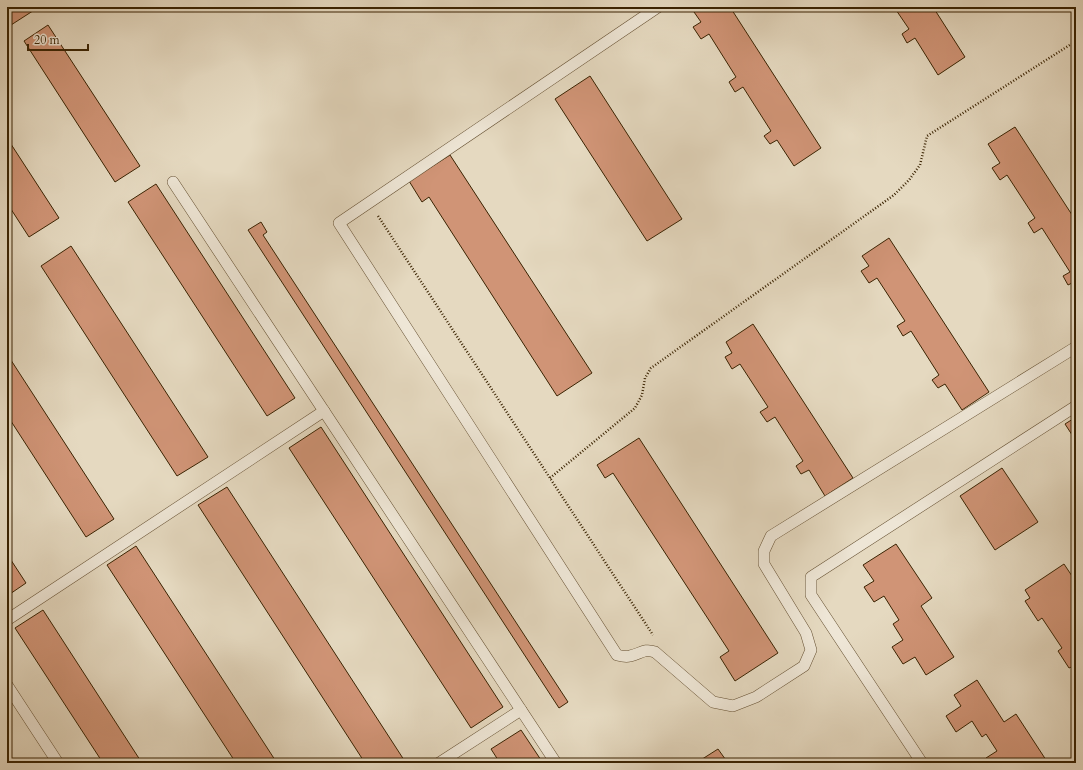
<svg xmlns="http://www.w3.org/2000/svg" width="1083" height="770" viewBox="0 0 1083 770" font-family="Cardo,serif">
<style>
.building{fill:#d09476;stroke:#3a2302}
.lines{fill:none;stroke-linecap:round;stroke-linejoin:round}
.lane-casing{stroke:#655032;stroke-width:12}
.path{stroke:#3a2302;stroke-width:2.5;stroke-dasharray:1 2;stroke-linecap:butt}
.lane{stroke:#eee6d6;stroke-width:11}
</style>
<rect width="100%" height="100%" fill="#e5d9c0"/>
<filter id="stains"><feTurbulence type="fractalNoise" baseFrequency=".005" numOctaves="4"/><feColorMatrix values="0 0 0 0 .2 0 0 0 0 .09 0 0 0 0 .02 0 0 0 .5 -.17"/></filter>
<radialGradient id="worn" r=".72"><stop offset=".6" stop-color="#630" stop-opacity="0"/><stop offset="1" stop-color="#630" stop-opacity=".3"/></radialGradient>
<g class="building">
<polygon points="7,7 39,7 11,25 7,19"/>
<polygon points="701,7 730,7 821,148 794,166 777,140 770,144 764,136 771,131 743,87 735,92 729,82 736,77 709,34 701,39 693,27 701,22 694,12"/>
<polygon points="894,7 933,7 965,57 938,75 915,38 907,43 902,34 909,29"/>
<polygon points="48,25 140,166 115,182 24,41"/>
<polygon points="590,76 682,219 647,241 555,99"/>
<polygon points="1015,127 1076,221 1076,281 1068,285 1063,276 1070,272 1042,228 1034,233 1028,223 1035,218 1007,175 1000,180 992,168 1000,163 988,144"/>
<polygon points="7,138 59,218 29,237 7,203"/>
<polygon points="450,155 592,373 557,396 429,197 422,202 409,181"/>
<polygon points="156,184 295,398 267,416 128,202"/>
<polygon points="261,222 267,232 263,235 568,702 559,708 248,230"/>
<polygon points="889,238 989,392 962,410 945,384 938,388 932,380 939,375 911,331 903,336 897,326 905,321 877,278 869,283 861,271 869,266 862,256"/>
<polygon points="71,246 208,457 177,476 41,266"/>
<polygon points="753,324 853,478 825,496 809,470 801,474 796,466 803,461 775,417 767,422 760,412 768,407 740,364 732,369 725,357 732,353 726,342"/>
<polygon points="7,354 114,519 86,537 7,415"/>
<polygon points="1076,417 1076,441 1065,424"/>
<polygon points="321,427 503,707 471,728 289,448"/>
<polygon points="639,438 778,653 735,681 720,657 729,651 613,473 605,478 597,465"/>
<polygon points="1002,468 1038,522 995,550 960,496"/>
<polygon points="227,487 406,763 365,763 198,505"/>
<polygon points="896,544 932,598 921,606 954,657 926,675 915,657 903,664 892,647 903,640 893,624 899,620 884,596 874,602 864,587 874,581 863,565"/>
<polygon points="136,546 277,763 236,763 107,565"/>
<polygon points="7,554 26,583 7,596"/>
<polygon points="1064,564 1076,582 1076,669 1074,666 1069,668 1058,651 1062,648 1042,618 1038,621 1025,601 1030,598 1025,590"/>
<polygon points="43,610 142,763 103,763 15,628"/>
<polygon points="977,680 1004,722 1016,714 1048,763 989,763 986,758 997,751 986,734 982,737 972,721 956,732 946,716 961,706 954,695"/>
<polygon points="521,730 543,763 500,763 491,749"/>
<polygon points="718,749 728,763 696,763"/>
</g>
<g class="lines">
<g class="lane-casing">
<g id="lane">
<path d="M658 7 339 223 617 655C621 656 626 657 630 656 640 654 644 648 655 652L713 702 733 706 756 697 804 666 811 650 806 633 764 564V551L771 536 1076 347"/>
<polyline points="173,182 556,763"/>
<polyline points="7,620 324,411"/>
<polyline points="7,685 58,763"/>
<polyline points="439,763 521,710"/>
<polyline points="922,763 811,595 811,577 1076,406"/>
</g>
</g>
<g class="path">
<polyline points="378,216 653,635"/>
<polyline points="550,478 635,408 642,395 645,378 651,368 894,195 909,180 920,165 927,136 1076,41"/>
</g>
<use href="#lane" class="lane"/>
</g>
<rect width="1083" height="770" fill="none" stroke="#e5d9c0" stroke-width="24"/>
<rect x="8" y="8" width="1067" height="754" fill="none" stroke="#3a2302" stroke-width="2"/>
<rect x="12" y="12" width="1059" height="746" fill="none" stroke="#3a2302"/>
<path d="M28 44v6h60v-6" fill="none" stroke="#3a2302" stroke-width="2"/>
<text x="34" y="44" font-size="12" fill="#3a2302" stroke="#eee6d6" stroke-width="3" paint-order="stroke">20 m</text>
<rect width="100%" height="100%" filter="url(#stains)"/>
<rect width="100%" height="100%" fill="url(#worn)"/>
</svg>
